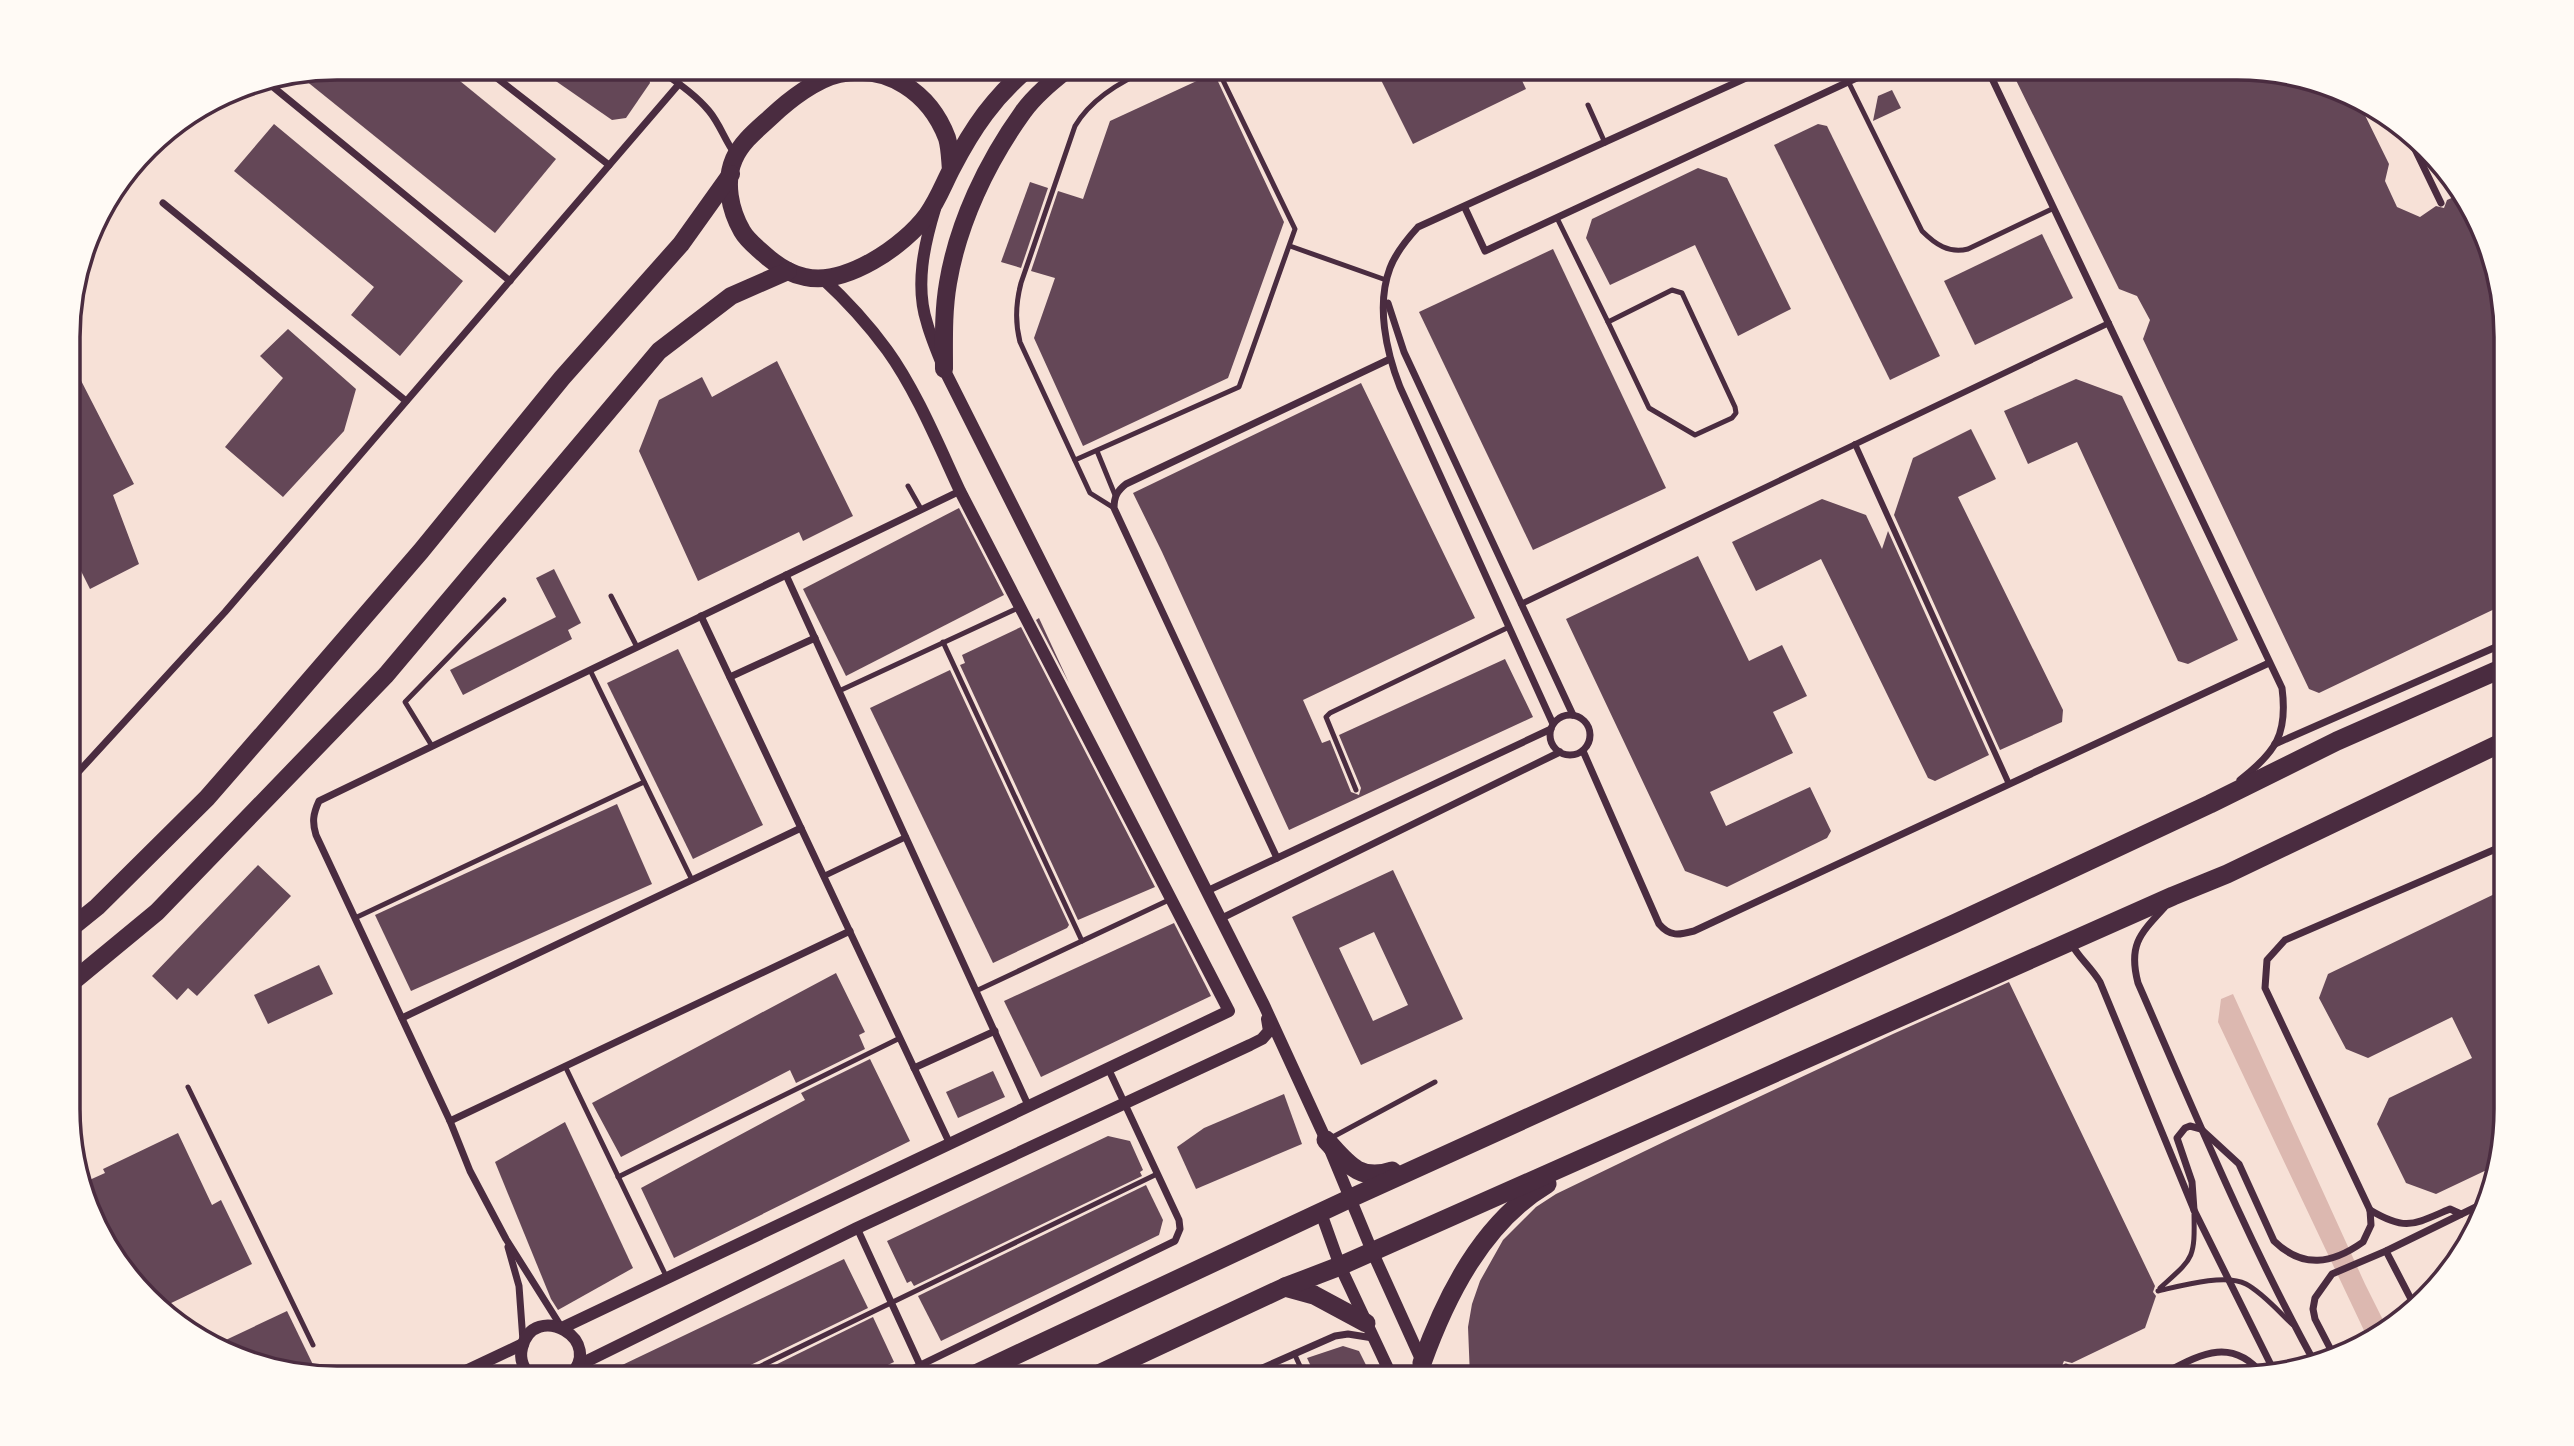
<svg xmlns="http://www.w3.org/2000/svg" width="2574" height="1446" viewBox="0 0 2574 1446" font-family="'Public Sans',sans-serif">
<style>
.water{fill:#dcb8b0}
.building{fill:#644757;fill-rule:evenodd}
.lines{fill:none;stroke-linecap:round;stroke-linejoin:round}
.service{stroke:#4a2c40;stroke-width:5}
.pedestrian{stroke:#4a2c40;stroke-width:6}
.minor{stroke:#4a2c40;stroke-width:7}
.tertiary{stroke:#4a2c40;stroke-width:12}
.primary{stroke:#4a2c40;stroke-width:18}
.trunk{stroke:#4a2c40;stroke-width:19}
.rim{fill:none;stroke:#4a2c40;stroke-width:3.5}
</style>
<rect width="100%" height="100%" fill="#f7e1d7"/>
<polygon class="water" points="2233,994 2365,1284 2388,1330 2369,1341 2218,1022 2221,999"/>
<g class="building">
<polygon points="338,68 444,68 556,159 495,233 300,76"/>
<polygon points="537,68 647,68 650,83 626,118 612,120"/>
<polygon points="1375,68 1516,68 1526,89 1413,144"/>
<polygon points="2010,68 2237,68 2307,78 2357,99 2389,164 2385,181 2397,207 2420,217 2436,206 2444,208 2447,200 2463,193 2492,251 2505,319 2505,604 2319,693 2309,689 2143,339 2150,320 2137,296 2119,289"/>
<polygon points="1214,73 1284,222 1228,378 1083,446 1034,338 1055,278 1031,271 1058,191 1083,199 1110,121"/>
<polygon points="1892,90 1901,108 1873,121 1878,96"/>
<polygon points="274,124 463,281 400,356 351,315 374,287 234,171"/>
<polygon points="1818,124 1827,126 1940,356 1890,380 1774,145"/>
<polygon points="1698,168 1727,178 1791,309 1738,336 1695,245 1610,285 1586,238 1592,219"/>
<polygon points="1030,182 1048,188 1021,268 1001,262"/>
<polygon points="2042,234 2073,298 1975,345 1944,281"/>
<polygon points="1553,249 1666,488 1533,550 1419,312"/>
<polygon points="288,329 356,389 344,431 283,497 225,447 283,378 260,356"/>
<polygon points="71,361 134,484 113,495 139,564 90,589 71,551"/>
<polygon points="777,361 853,516 803,541 799,532 698,581 639,451 659,400 702,377 712,397"/>
<polygon points="2076,379 2122,396 2238,640 2188,664 2178,661 2077,442 2028,464 2004,411"/>
<polygon points="1361,383 1475,618 1303,700 1322,743 1330,740 1351,792 1359,795 1361,788 1339,735 1505,659 1533,717 1289,830 1162,552 1133,493"/>
<polygon points="1971,429 1996,479 1958,497 2063,710 2062,722 2000,750 1894,515 1913,458"/>
<polygon points="1822,499 1866,515 1882,549 1888,531 1989,755 1935,781 1928,778 1821,559 1756,591 1732,542"/>
<polygon points="959,508 1004,595 846,676 803,589"/>
<polygon points="1698,556 1749,661 1782,645 1807,696 1773,712 1793,753 1710,792 1726,826 1810,787 1831,831 1827,838 1727,887 1685,871 1566,619"/>
<polygon points="554,569 581,623 568,630 572,639 463,695 450,670 556,617 536,578"/>
<polygon points="1039,618 1069,683 1036,620"/>
<polygon points="1021,627 1155,887 1078,920 960,665 965,663 962,655"/>
<polygon points="678,649 763,825 693,859 607,683"/>
<polygon points="950,670 1069,925 1067,928 993,963 870,708"/>
<polygon points="617,804 652,884 411,991 375,915"/>
<polygon points="258,865 291,896 197,996 188,988 177,1000 152,976"/>
<path d="M1393 870 1463 1019 1361 1065 1292 917ZM1374 932 1408 1005 1373 1021 1339 948Z"/>
<polygon points="2505,889 2505,992 2497,996 2505,1013 2505,1126 2493,1167 2436,1194 2406,1183 2377,1124 2389,1098 2472,1058 2452,1017 2368,1058 2346,1049 2319,998 2328,974"/>
<polygon points="1174,923 1211,996 1041,1077 1004,1001"/>
<polygon points="319,965 333,994 268,1024 254,995"/>
<polygon points="836,973 865,1032 859,1035 865,1049 796,1083 790,1070 621,1157 592,1103"/>
<polygon points="2009,982 2155,1286 2153,1292 2156,1296 2145,1328 2072,1363 2064,1361 2061,1368 2042,1377 1470,1377 1468,1327 1472,1304 1480,1281 1503,1240 1536,1207 1556,1194 1676,1136 1893,1034"/>
<polygon points="870,1059 910,1141 674,1258 641,1188 805,1100 801,1093"/>
<polygon points="993,1071 1005,1097 958,1118 946,1092"/>
<polygon points="1284,1094 1302,1144 1196,1189 1177,1147 1204,1128"/>
<polygon points="565,1122 633,1268 558,1310 551,1299 495,1162"/>
<polygon points="178,1133 212,1205 221,1200 252,1264 165,1306 113,1258 85,1182 105,1173 103,1169"/>
<polygon points="1108,1136 1130,1141 1143,1170 1140,1172 1142,1176 914,1286 911,1281 907,1283 887,1241"/>
<polygon points="1146,1185 1163,1220 1159,1235 941,1341 918,1296"/>
<polygon points="844,1259 868,1308 734,1373 731,1378 595,1378"/>
<polygon points="287,1311 318,1375 268,1369 213,1346"/>
<polygon points="873,1317 894,1362 861,1378 749,1378"/>
<polygon points="1343,1346 1359,1351 1372,1377 1316,1377 1307,1358"/>
</g>
<g class="lines">
<g class="service">
<polyline points="1124,80 1129,68"/>
<path d="M1849 83 1922 231C1935 244 1949 254 1968 249L2054 208"/>
<polyline points="1588,105 1605,143"/>
<polyline points="1557,218 1608,322"/>
<polyline points="1290,246 1386,280"/>
<polygon points="1672,290 1682,293 1735,407 1736,413 1732,418 1695,435 1649,408 1608,322"/>
<polyline points="1097,451 1115,495"/>
<polyline points="1075,460 1239,387 1295,229 1217,68"/>
<polyline points="908,486 921,509"/>
<path d="M1114 508 1090 493 1020 342C1015 323 1016 302 1021 283L1075 126C1091 99 1123 80 1152 68"/>
<polyline points="611,596 637,647"/>
<polyline points="943,642 1082,941"/>
<polyline points="590,670 692,880"/>
<polyline points="839,691 1018,608"/>
<polyline points="432,746 405,702 504,600"/>
<polyline points="1356,790 1326,717 1330,713 1509,627"/>
<polyline points="355,918 644,782"/>
<polyline points="976,991 1171,899"/>
<polyline points="565,1066 667,1278"/>
<polyline points="188,1087 313,1345"/>
<polyline points="1329,1139 1435,1082"/>
<polyline points="618,1177 900,1038"/>
<path d="M2160 1288C2193 1258 2195 1260 2194 1214"/>
<path d="M2158 1291C2180 1286 2225 1273 2246 1284 2263 1293 2279 1312 2293 1325"/>
<polyline points="1294,1353 1305,1377"/>
<polyline points="2066,1366 2086,1377"/>
<polyline points="736,1378 1157,1174"/>
</g>
<g class="pedestrian">
<polyline points="1855,444 2009,784"/>
<polyline points="1521,604 2109,323"/>
<polyline points="824,876 906,837"/>
</g>
<g class="minor">
<polyline points="484,68 609,165"/>
<path d="M657 68C675 81 695 94 709 111 720 124 725 141 735 154"/>
<path d="M1987 68 2282 688C2288 734 2276 752 2240 780"/>
<polyline points="267,82 510,281"/>
<polyline points="2412,143 2441,203"/>
<polyline points="163,203 406,401"/>
<polyline points="1465,208 1485,251 1878,68"/>
<polyline points="1388,303 1404,352 1573,715"/>
<polyline points="786,575 1028,1105"/>
<polyline points="701,616 949,1142"/>
<polyline points="730,677 815,638"/>
<circle cx="1570" cy="735" r="20"/>
<path d="M1553 724 1400 387C1386 351 1376 305 1390 268 1396 252 1407 239 1418 227L1768 68"/>
<polyline points="2275,744 2505,643"/>
<path d="M1583 751 1659 924C1670 937 1679 935 1694 931L2269 663"/>
<polyline points="71,780 225,612 679,84"/>
<path d="M1277 858 1114 508C1114 497 1117 491 1126 484L1390 359"/>
<polyline points="1207,891 1551,729"/>
<path d="M2164 908C2140 934 2128 945 2138 983 2194 1111 2248 1242 2316 1365"/>
<polyline points="1222,918 1560,752"/>
<path d="M2071 943C2078 957 2090 966 2100 982L2194 1210 2275 1373"/>
<polyline points="402,1018 801,828"/>
<polyline points="914,1068 995,1031"/>
<polyline points="450,1121 850,931"/>
<path d="M2194 1210 2192 1182 2177 1138 2185 1128 2190 1126 2201 1129 2239 1164 2274 1241C2303 1269 2332 1264 2363 1242L2371 1225 2370 1210 2265 988 2267 960 2285 940 2505 845"/>
<path d="M2370 1210C2407 1232 2414 1224 2450 1209L2461 1214"/>
<polyline points="857,1228 920,1365"/>
<polyline points="508,1247 519,1286 523,1341"/>
<polyline points="2386,1251 2413,1303"/>
<path d="M562 1328 506 1239 470 1171 450 1121 316 835C312 822 313 814 319 801L960 491"/>
<polyline points="2331,1360 2330,1348 2315,1319 2313,1309 2315,1298 2332,1274 2386,1251 2482,1204"/>
<polyline points="577,1366 583,1378"/>
<polyline points="1242,1377 1335,1336 1348,1334 1373,1338"/>
<path d="M2157 1377C2195 1358 2229 1333 2263 1375"/>
<polyline points="894,1378 1175,1241 1180,1229 1179,1220 1108,1068"/>
</g>
<g class="tertiary">
<path d="M935 209C924 245 915 286 927 323 931 338 938 354 944 369L1264 1005 1326 1140 1372 1251 1429 1377"/>
<polyline points="1321,1213 1340,1266 1392,1377"/>
<path d="M562 1328 1229 1011 960 491C939 446 916 390 887 350 868 324 846 300 822 278"/>
<polyline points="577,1366 857,1228 1250,1045 1262,1039 1269,1031 1267,1019"/>
<polyline points="451,1378 523,1344"/>
<path d="M533 1378C524 1370 519 1360 522 1348 533 1299 609 1340 568 1378"/>
</g>
<g class="primary">
<path d="M951 170C950 160 950 148 947 138 930 93 887 63 839 74 816 79 789 100 772 116 758 129 742 141 734 159 724 182 730 210 742 231 747 240 756 247 764 254 775 264 789 274 805 277 846 286 904 246 927 215 938 200 944 183 952 168 972 129 995 95 1029 68"/>
<path d="M944 369C944 340 943 312 948 283 958 223 987 162 1023 112 1035 95 1053 81 1069 68"/>
<polyline points="71,928 97,907 207,798 282,712 421,551 562,378 681,244 731,174"/>
<polyline points="71,983 157,912 386,675 659,351 731,296 788,271"/>
</g>
<g class="trunk">
<path d="M1326 1140C1347 1163 1359 1182 1392 1171"/>
<polyline points="1285,1287 1314,1295 1366,1323"/>
<path d="M1422 1363C1446 1296 1483 1222 1547 1184"/>
<polyline points="967,1378 1351,1198 1956,923 2210,804 2337,741 2505,667"/>
<polyline points="1090,1378 1285,1287 1340,1266 2173,896 2227,874 2505,741"/>
</g>
</g>
<path d="M0 0H2574V1446H0ZM337 80H2237A257 257 0 0 1 2494 337V1109A257 257 0 0 1 2237 1366H337A257 257 0 0 1 80 1109V337A257 257 0 0 1 337 80Z" fill="#fffaf5" fill-rule="evenodd"/>
<path class="rim" d="M337 80H2237A257 257 0 0 1 2494 337V1109A257 257 0 0 1 2237 1366H337A257 257 0 0 1 80 1109V337A257 257 0 0 1 337 80Z"/>
</svg>
